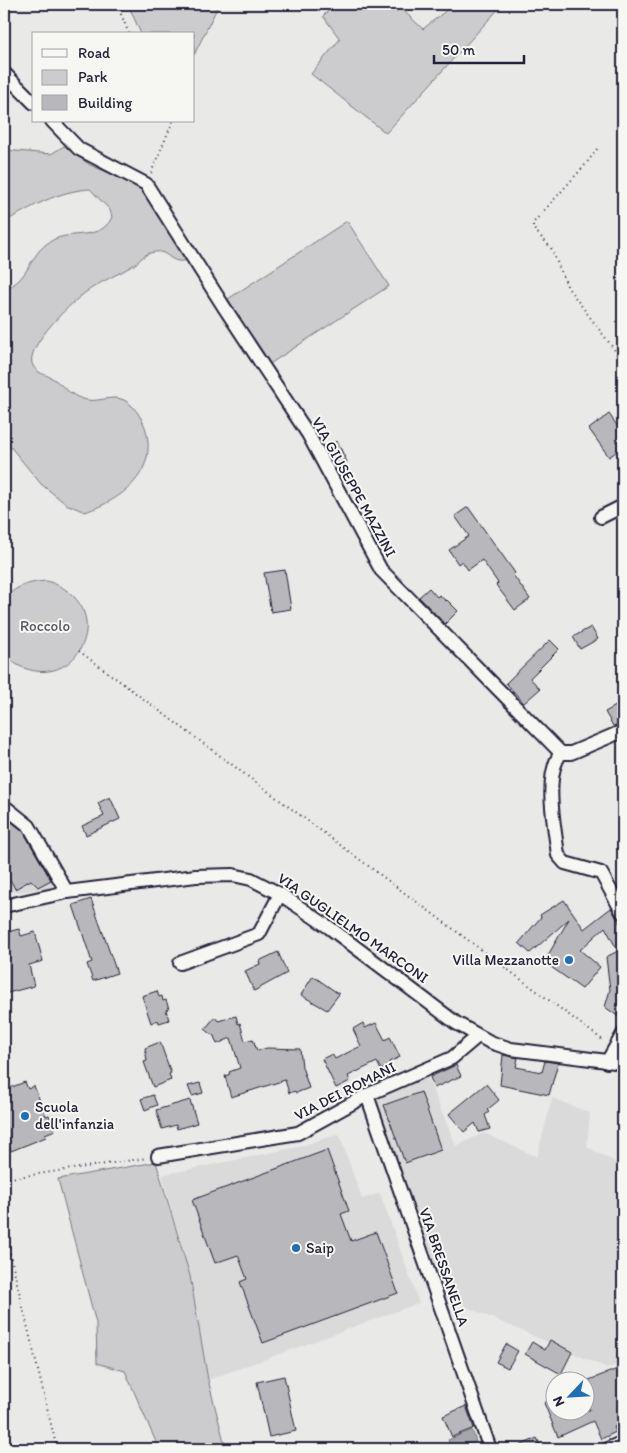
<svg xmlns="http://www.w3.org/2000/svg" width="627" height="1453" viewBox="0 0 627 1453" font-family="Itim,sans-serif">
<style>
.built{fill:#dadada}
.green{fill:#ccccce;stroke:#777784}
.water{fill:#a5a5ac;stroke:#71717f}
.building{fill:#b8b8bc;stroke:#22223b}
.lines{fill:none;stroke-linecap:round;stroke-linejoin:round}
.minor-casing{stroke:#22223b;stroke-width:16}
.path{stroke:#22223b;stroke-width:2;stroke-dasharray:1 4;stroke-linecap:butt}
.minor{stroke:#f6f6f2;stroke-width:12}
.poi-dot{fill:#1f6fb2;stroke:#f6f6f2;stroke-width:2}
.labels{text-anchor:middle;stroke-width:4;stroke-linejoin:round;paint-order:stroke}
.street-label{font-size:15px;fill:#22223b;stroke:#f6f6f2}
.park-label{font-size:15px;fill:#555567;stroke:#f6f6f2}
.poi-label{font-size:15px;fill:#22223b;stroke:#f6f6f2;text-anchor:start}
</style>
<rect width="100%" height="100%" fill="#e9e9e7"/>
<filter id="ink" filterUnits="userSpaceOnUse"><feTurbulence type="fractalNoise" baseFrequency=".02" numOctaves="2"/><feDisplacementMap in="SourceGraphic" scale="10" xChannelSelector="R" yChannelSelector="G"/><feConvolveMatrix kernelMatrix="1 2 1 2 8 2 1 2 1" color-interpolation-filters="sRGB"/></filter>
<g filter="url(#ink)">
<g class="built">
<polygon points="4,812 23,821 59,888 4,893"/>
<polygon points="427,1076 456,1146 484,1133 537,1157 552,1098 590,1113 587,1147 623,1166 623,1363 607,1368 446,1298 375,1098"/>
<polygon points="339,1134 362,1199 380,1193 419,1303 208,1380 190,1276 162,1175 298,1147"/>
</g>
<g class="green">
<polygon points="128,4 219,4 194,55 194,34 141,34"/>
<polygon points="335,4 396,4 423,29 454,4 503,4 386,133 311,74 340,39 323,16"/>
<path d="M64 146 90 165 144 187 189 260C186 260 181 262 178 261 167 259 166 248 150 253 143 255 138 263 132 266 119 274 104 280 92 288 76 297 22 348 33 366 38 374 45 374 52 378 63 385 69 395 83 399 96 404 111 394 124 400 134 405 141 417 145 427 159 471 124 499 85 512L66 504 41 484 4 439V289C30 281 28 254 51 241 71 229 101 242 112 217L110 210 90 189C57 191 32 207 4 222V150L51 154Z"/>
<polygon points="347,221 389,286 268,365 228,299"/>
<path d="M47 581C118 603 82 690 24 668 16 665 8 659 4 652V601C13 586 30 582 47 581Z"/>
<polygon points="156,1162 190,1276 208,1380 226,1449 159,1449 125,1371 97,1363 96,1323 58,1179"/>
</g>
<polygon class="water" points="472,1430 476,1442 451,1449 448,1440"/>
<g class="building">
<polygon points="609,414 623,434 623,447 609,457 589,429"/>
<polygon points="337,441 347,462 335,467 325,447"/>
<polygon points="468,507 515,573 513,575 516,579 530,599 515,610 496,585 498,583 482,560 468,570 462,561 458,564 449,550 469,536 455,516"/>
<polygon points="285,570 291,609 271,612 264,573"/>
<polygon points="429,588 437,597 439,595 446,601 447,600 458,611 445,624 419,597"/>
<polygon points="591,627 598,639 580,649 573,637"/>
<polygon points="550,640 559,649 530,678 540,689 524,703 506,683"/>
<polygon points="623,702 623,723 613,726 605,712"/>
<polygon points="110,797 120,819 86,835 82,826 104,816 98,803"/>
<polygon points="4,816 23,831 51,880 38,887 31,880 15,889 11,881 4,885"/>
<polygon points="91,899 117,973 93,981 87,964 92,962 73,905"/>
<polygon points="564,900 584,929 611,908 623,929 623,1020 605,1007 610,990 606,957 618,951 605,927 580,950 600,967 582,989 544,962 569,919 530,953 519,943 541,917 540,915"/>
<polygon points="19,929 21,936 35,932 43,961 29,965 34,986 4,994 4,933"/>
<polygon points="278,952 287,973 254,991 245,971 260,964 259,961"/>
<polygon points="313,976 339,994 327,1010 301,995"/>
<polygon points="157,991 159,997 162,996 163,1001 166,1000 169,1009 166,1010 169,1020 159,1023 158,1020 151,1023 142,996"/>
<polygon points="236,1016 238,1024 240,1023 245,1041 253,1039 257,1051 267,1048 300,1049 302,1067 309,1088 296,1093 295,1091 289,1093 285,1080 231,1097 225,1076 230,1074 229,1072 240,1068 231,1038 217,1044 214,1036 205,1029 215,1017 218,1021"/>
<polygon points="363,1023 365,1028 376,1023 385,1040 390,1037 400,1057 389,1062 390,1065 381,1070 377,1062 348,1076 350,1081 336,1088 322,1059 332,1054 335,1059 361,1046 353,1029"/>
<polygon points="160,1042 171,1073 169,1074 171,1080 153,1087 144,1062 147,1061 145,1048"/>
<polygon points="503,1055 518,1058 516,1067 542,1072 545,1061 558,1063 549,1095 500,1085"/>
<polygon points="456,1065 461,1076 434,1088 430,1077"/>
<polygon points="25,1082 28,1089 34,1086 46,1116 49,1115 55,1130 45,1134 46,1137 11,1151 8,1143 4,1145 4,1090"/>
<polygon points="200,1083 203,1093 192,1096 188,1086"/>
<polygon points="486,1084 499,1100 487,1110 489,1112 485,1115 490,1129 479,1132 475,1123 464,1132 449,1114"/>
<polygon points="421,1092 441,1150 405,1163 384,1105"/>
<polygon points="153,1095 157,1105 145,1110 141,1099"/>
<polygon points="190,1100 197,1123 177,1129 176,1125 162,1129 156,1110"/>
<polygon points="327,1150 349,1211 341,1214 351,1241 376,1232 398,1293 263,1343 240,1282 247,1279 238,1255 215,1263 192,1200"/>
<polygon points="550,1340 572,1352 561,1374 525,1354 532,1342 545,1350"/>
<polygon points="506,1344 518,1351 508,1368 496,1362"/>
<polygon points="620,1368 623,1375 618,1378 623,1389 623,1422 614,1427 616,1432 601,1439 593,1421 558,1437 544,1403 554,1397 554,1410 590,1410 584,1398 584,1382"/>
<polygon points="284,1376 296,1431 269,1437 257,1382"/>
<polygon points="466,1406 474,1428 452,1437 443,1416"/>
<polygon points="537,1438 542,1449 513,1449"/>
</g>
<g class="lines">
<g class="minor-casing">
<g id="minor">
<polyline points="4,73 34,103"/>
<polyline points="52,121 79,149 146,184 224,307 308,434 381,570 561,753"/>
<polyline points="601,517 623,506"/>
<path d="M561 753C543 776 555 828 558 855L565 863 601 873 623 913"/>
<polyline points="561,753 571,753 623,731"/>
<polyline points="4,806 29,826 67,892"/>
<polyline points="4,906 67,892 196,876 233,875 251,879 280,894 330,928 456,1023 490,1042 511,1049 623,1063"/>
<polyline points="180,963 259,934 280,894"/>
<polyline points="607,1062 623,1034"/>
<polyline points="367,1095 490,1449"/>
<polyline points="158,1156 298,1133 367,1095 452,1058 478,1036"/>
<polyline points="607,1449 623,1442"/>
</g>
</g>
<g class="path">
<polyline points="120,4 121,14 129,34"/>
<polyline points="597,149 586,164 533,223 533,228 551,248 568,288 623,361"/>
<polyline points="151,173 173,121"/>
<polyline points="79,651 604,1041"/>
<polyline points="4,1179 147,1158"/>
<polyline points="4,1229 57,1449"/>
</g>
<use href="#minor" class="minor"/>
</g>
</g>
<g class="poi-dot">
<circle cx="569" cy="960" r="5"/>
<circle cx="25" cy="1116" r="5"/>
<circle cx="296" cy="1248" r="5"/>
</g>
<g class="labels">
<g class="street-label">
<text transform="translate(354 487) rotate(61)" y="5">VIA GIUSEPPE MAZZINI</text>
<text transform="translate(353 928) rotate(35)" y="5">VIA GUGLIELMO MARCONI</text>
<text transform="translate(345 1091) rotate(-27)" y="5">VIA DEI ROMANI</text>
<text transform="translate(444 1267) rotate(71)" y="5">VIA BRESSANELLA</text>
</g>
<g class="park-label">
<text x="45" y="631">Roccolo</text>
</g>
<g class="poi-label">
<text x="559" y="965" text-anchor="end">Villa Mezzanotte</text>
<text x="35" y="1112">Scuola<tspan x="35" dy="17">dell'infanzia</tspan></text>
<text x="306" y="1253">Saip</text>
</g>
</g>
<rect width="627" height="1453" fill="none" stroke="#f6f6f2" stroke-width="20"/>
<rect x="10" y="10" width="607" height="1433" fill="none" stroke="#22223b" stroke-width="2" filter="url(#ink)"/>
<rect x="32" y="32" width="162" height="90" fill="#f6f6f2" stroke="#a1a1a9"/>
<rect x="42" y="49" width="25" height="8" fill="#f6f6f2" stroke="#a1a1a9"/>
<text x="78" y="58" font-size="15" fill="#22223b">Road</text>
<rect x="42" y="70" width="25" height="15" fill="#ccccce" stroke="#a1a1a9"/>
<text x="78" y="82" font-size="15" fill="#22223b">Park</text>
<rect x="42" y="95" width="25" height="15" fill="#b8b8bc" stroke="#a1a1a9"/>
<text x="78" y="108" font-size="15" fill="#22223b">Building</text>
<g transform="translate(570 1396) rotate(245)"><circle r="24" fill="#f6f6f2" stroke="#a1a1a9"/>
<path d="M0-4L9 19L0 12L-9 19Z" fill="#1f6fb2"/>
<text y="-8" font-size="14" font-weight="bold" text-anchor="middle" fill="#22223b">N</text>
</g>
<path d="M434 55v8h90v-8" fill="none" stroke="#22223b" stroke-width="2.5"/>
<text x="442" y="55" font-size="15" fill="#22223b" stroke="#f6f6f2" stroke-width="4" paint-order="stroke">50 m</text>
</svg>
